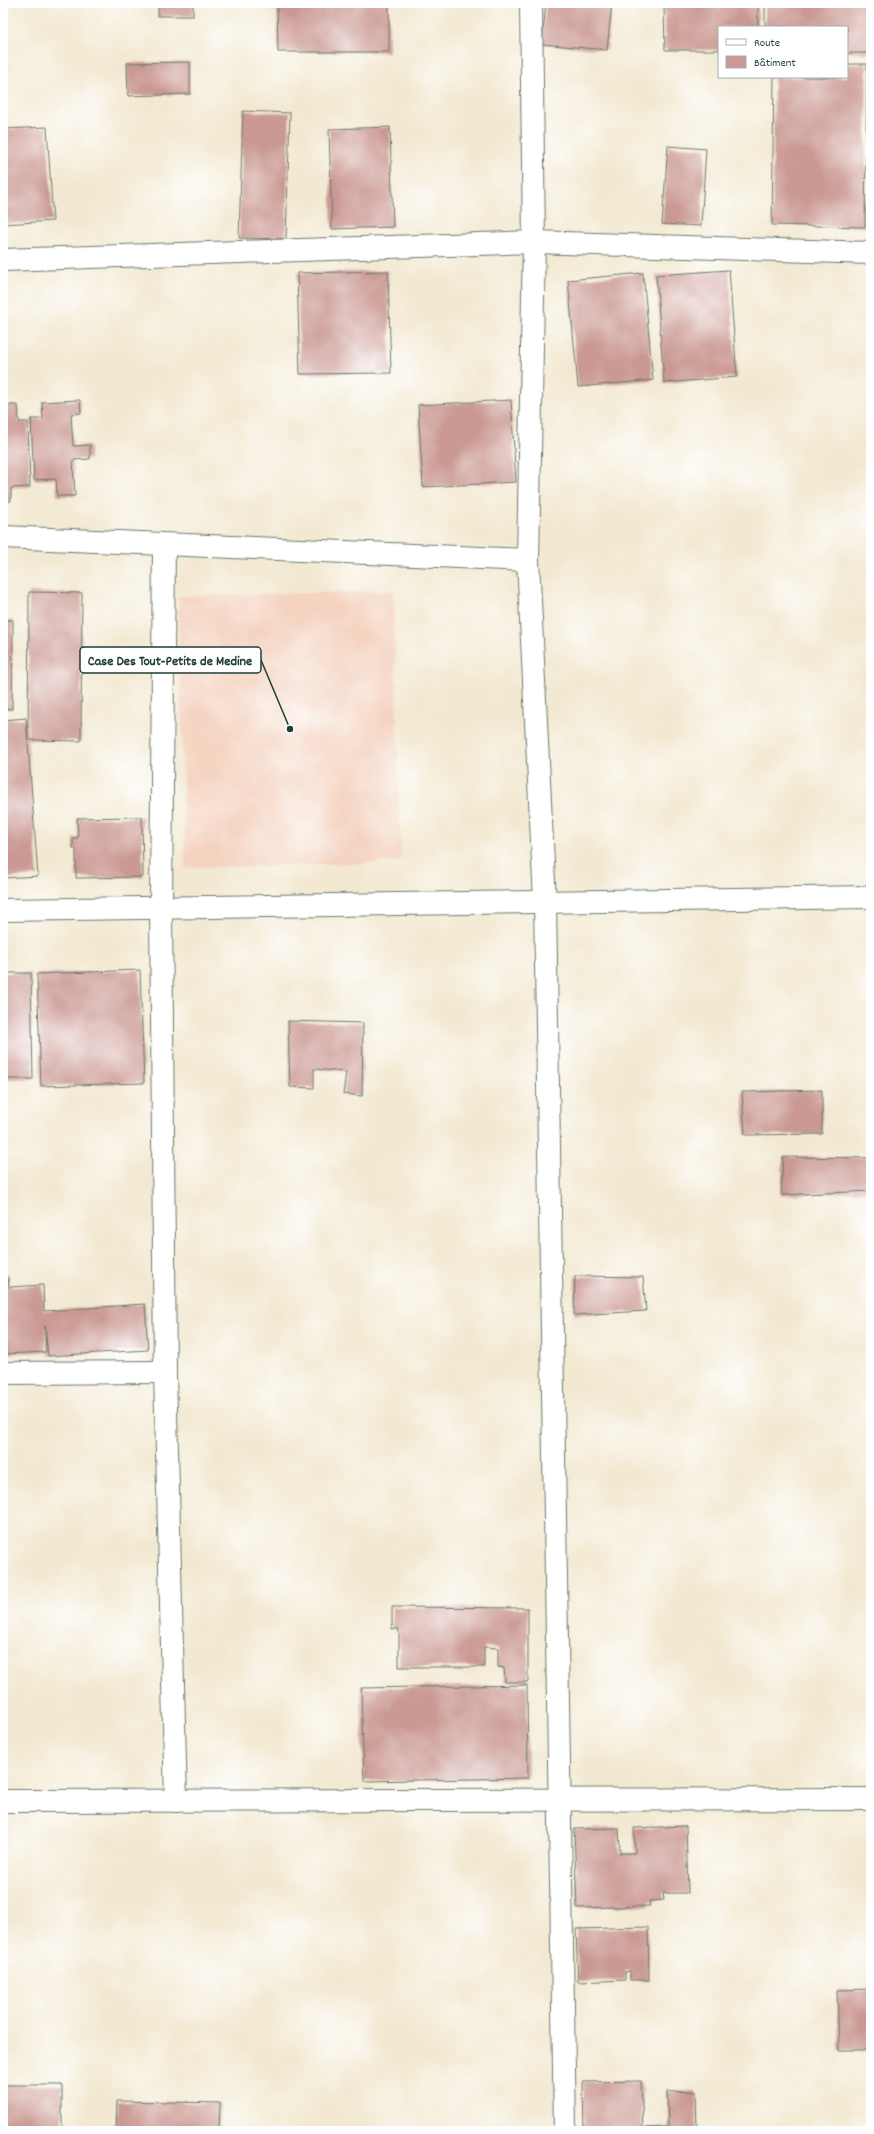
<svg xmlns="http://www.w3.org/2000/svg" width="874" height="2134" viewBox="0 0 874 2134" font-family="Dekko,sans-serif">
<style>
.built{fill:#f4d3c0}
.building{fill:#cb9993}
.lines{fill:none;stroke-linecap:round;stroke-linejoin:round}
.minor-casing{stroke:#69796b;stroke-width:24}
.minor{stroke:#fff;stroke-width:22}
.leader{fill:none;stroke:#1f3d34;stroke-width:1.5}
.callout-dot{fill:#1f3d34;stroke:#fff;stroke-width:1.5}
.callout{fill:#fff;stroke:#1f3d34;stroke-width:1.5}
.callout-label{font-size:14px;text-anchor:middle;font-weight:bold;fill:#1f3d34}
</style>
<rect width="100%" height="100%" fill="#fff"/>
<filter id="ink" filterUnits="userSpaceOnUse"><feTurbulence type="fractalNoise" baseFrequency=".025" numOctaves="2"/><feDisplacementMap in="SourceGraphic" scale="8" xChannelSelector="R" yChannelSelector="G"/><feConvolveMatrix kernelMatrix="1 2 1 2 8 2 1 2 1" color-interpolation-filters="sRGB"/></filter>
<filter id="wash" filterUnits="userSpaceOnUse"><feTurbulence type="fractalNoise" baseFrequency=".012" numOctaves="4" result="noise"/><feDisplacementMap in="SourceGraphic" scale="16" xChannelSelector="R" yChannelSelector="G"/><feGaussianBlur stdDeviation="0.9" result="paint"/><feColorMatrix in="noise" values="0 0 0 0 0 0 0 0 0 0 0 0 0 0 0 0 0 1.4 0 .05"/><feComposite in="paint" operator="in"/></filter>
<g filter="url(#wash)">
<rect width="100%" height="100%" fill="#f3e9d2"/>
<polygon class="built" points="393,591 401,862 185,868 178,596"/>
<g id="blocks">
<g class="building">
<rect x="158" y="3" width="35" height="13"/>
<polygon points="277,3 389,3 389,52 278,52"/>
<polygon points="546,3 612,3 607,50 542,44"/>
<polygon points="664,3 758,3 758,27 719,27 719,50 665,50"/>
<polygon points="765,3 871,3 871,53 847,53 847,27 765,27"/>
<polygon points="190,62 190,94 128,96 127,63"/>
<polygon points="847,64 867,64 865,227 772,225 774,77 847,77"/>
<polygon points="243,111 290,113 286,239 239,238"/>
<polygon points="47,127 53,221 3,224 3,129"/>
<polygon points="390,127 393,227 332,229 329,129"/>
<polygon points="668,146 706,149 701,226 662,224"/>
<polygon points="729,270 737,377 664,383 656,275"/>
<polygon points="388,271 391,373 300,374 297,273"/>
<polygon points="643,273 653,380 578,387 568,280"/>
<polygon points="80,400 81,413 71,414 73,446 90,445 90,459 73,460 75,496 57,496 56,479 34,480 31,419 43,419 42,402"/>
<polygon points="511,400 516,482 423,487 418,405"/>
<polygon points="3,405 18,405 19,422 28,422 30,487 11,488 11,501 3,502"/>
<polygon points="29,592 82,593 81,741 28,740"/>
<polygon points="3,620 13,620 12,709 3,709"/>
<polygon points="26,718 38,876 3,878 3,720"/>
<polygon points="142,817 143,877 76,878 76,849 73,849 73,838 78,838 77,818"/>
<polygon points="140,970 144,1083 41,1086 37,974"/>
<polygon points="3,973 31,973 33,1079 3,1079"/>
<polygon points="288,1021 363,1023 362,1096 343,1094 346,1072 314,1069 314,1088 290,1087"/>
<polygon points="822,1090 822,1134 745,1135 742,1092"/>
<polygon points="783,1157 871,1158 871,1191 781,1195"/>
<polygon points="575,1276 643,1277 646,1311 574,1315"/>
<polygon points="3,1277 8,1277 9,1287 43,1285 44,1311 145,1304 148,1350 48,1356 45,1326 46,1352 3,1354"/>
<polygon points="392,1607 528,1608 528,1682 505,1682 504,1668 498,1667 498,1648 484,1647 484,1667 399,1667 399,1629 392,1629"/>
<polygon points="527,1685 528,1778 364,1781 361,1688"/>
<polygon points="686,1826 688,1893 663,1893 664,1900 649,1901 650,1906 577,1908 574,1829 619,1828 620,1853 635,1853 634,1828"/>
<polygon points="648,1927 649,1980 630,1980 630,1971 625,1972 625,1980 578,1982 576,1929"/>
<polygon points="871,1989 871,2050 839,2050 837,1990"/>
<polygon points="641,2081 643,2128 668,2127 667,2092 696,2091 697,2131 584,2131 583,2082"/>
<rect x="3" y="2085" width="59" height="46"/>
<polygon points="117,2101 220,2103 219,2131 116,2131"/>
</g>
</g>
</g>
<g filter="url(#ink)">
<use href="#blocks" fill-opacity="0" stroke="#69796b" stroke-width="1"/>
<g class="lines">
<g class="minor-casing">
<g id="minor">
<polyline points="531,3 534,242 528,560 545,902 565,2131"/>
<polyline points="3,260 534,242 871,253"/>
<polyline points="3,537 528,560"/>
<polyline points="164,545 161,907 165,1372 176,1801"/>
<polyline points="3,910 871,897"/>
<polyline points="3,1373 165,1372"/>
<polyline points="3,1801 871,1799"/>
</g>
</g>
<use href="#minor" class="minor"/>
</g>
</g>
<path class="leader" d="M290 729L261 660"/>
<circle class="callout-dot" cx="290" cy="729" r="4"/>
<rect class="callout" x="80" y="647" width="181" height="26" rx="4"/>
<g class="callout-label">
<text x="170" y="665">Case Des Tout-Petits de Medine</text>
</g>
<rect width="874" height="2134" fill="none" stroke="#fff" stroke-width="16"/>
<rect x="718" y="26" width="130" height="52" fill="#ffffff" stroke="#a5b1ae"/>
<rect x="726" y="39" width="20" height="6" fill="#ffffff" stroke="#a5b1ae"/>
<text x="754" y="46" font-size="12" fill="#1f3d34">Route</text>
<rect x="726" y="56" width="20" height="12" fill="#cb9993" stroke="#a5b1ae"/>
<text x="754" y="66" font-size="12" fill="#1f3d34">Bâtiment</text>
</svg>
